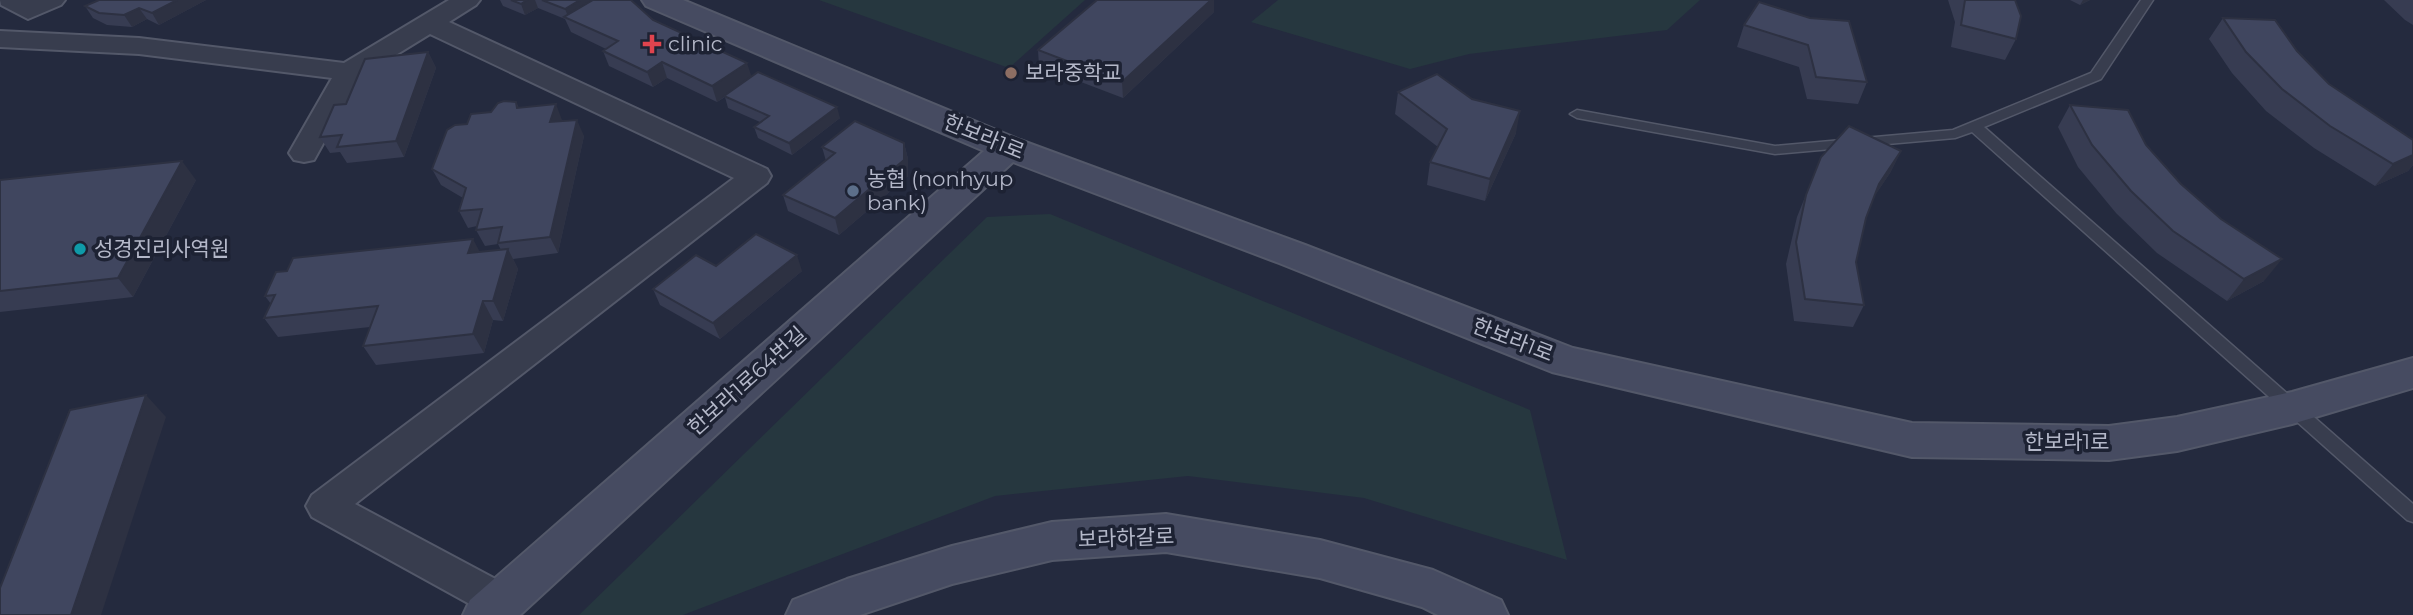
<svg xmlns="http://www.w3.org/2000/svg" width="2413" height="615" viewBox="0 0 2413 615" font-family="Montserrat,'Noto Sans KR',sans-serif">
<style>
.green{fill:#26373f}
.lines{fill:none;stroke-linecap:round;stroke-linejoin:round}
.lane-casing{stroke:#535869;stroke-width:3}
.street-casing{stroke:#535869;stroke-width:4}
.secondary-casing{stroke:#535869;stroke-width:4}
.lane{fill:#383d4e;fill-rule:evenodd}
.street{fill:#383d4e;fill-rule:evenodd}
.secondary{fill:#464b61;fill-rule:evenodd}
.wall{fill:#373c52}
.shaded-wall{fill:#2d3142}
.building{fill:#40465f;stroke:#2d3142;stroke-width:2}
.health-dot{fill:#e0444e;stroke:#1d2233;stroke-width:2.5}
.education-dot{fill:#8d6e63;stroke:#1d2233;stroke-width:2.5}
.service-dot{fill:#5c6f8a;stroke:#1d2233;stroke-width:2.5}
.culture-dot{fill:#0f9aa8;stroke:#1d2233;stroke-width:2.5}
.labels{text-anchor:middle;stroke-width:7;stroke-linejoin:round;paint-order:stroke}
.poi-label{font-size:21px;fill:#b4b8c9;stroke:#1d2233;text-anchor:start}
.street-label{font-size:21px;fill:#b4b8c9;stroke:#1d2233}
</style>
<rect width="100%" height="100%" fill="#242a3e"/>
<g class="green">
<polygon points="819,0 1085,0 1009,68"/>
<polygon points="1278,0 1700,0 1667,30 1469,54 1410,69 1251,22"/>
<polygon points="1050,214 1530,410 1567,560 1364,498 1188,476 995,496 683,615 579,615 987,217"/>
</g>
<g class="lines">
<g class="lane-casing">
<polygon id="lane" points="2141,0 2153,0 2101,79 1984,127 2413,504 2413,522 2407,520 1972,132 1955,138 1775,154 1577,118 1570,114 1577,110 1775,146 1953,130 2091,73"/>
</g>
<g class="street-casing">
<g id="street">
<polygon points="0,0 65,0 61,5 28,19 1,5"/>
<polygon points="449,0 480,0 476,5 449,22 767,169 771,176 767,183 355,504 514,589 520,601 514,613 486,613 312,517 306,506 312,495 734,178 430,34 360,77 314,160 304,162 294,160 289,153 332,78 139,54 0,47 0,31 139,38 344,63"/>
</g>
</g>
<g class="secondary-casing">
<g id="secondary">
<polygon points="642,0 683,0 1020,140 1305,245 1573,348 1912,423 2109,426 2177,417 2292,392 2413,358 2413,388 2292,424 2177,451 2109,460 1912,457 1552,372 1279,263 1013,162 520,615 463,615 470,600 984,151 646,6"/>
<polygon points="1166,514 1320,540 1433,570 1501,600 1508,615 1438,615 1422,607 1320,578 1166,552 1052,560 952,584 860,615 786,615 793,600 847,579 952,546 1052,522"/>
</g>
</g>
<use href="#lane" class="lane"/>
<use href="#street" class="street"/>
<use href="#secondary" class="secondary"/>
</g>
<g class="wall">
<polygon points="206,0 159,25 147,19 132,27 107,25 93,18 85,6"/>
<polygon points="500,0 631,0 653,20 751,77 840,118 792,155 758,138 754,127 760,122 728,108 725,97 717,102 667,78 653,87 609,66 603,51 606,49 571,32 565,19 538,8 525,15 503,6"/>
<polygon points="1948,0 2015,0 2016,39 2005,60 1951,47 1955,22"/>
<polygon points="2070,0 2090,0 2080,5"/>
<polygon points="2384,0 2413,0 2413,25 2405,20"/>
<polygon points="1759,2 1867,82 1858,104 1807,99 1799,67 1737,47 1744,25"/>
<polygon points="1214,12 1123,98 1039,66 1038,50"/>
<polygon points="2223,18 2297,51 2329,84 2413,140 2413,165 2408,171 2375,186 2314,148 2266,111 2232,73 2209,39"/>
<polygon points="428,52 436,68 404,157 347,163 340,152 330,153 320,137 346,104"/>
<polygon points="1398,92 1516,133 1485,201 1427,185 1430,162 1438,147 1395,114"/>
<polygon points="516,102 519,108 562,120 584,136 558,253 513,259 518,269 503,321 493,320 484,353 376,365 363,346 370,327 278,337 264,318 271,304 265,296 480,252 501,250 498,244 485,246 476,230 477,226 468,228 459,211 463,198 441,185 432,169 467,124"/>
<polygon points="2070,105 2146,145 2264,281 2227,301 2157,253 2116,213 2078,167 2058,127"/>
<polygon points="904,143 908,159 908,176 839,235 788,211 783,195 826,161 822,147"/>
<polygon points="1901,151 1890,173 1873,198 1866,218 1856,262 1864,305 1853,327 1794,321 1786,264 1797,217 1821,157"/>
<polygon points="0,180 196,180 133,297 0,312"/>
<polygon points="716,266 802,271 720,339 660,305 653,289"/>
</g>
<g class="shaded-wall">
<polygon points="177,0 206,0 159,25 152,13"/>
<polygon points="527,0 535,0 538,8 525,15 521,4"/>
<polygon points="580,0 602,0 569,19 565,9"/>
<polygon points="1211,0 1214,0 1214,12 1123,98 1122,82"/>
<polygon points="2083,0 2090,0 2080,5"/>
<polygon points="139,8 147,19 132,27 124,15"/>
<polygon points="428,52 436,68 404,157 396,141"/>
<polygon points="662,62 667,78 653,87 647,72"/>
<polygon points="747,63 752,78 717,102 712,86"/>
<polygon points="556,104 562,120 557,138 550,122"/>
<polygon points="837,107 840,118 792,155 789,143"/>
<polygon points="1520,111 1516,133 1485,201 1490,179"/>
<polygon points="577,120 584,136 558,253 550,237"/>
<polygon points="904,143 908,159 908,176 839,235 835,218"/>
<polygon points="1901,151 1890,173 1868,206 1879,184"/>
<polygon points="2413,155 2413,165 2408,171 2375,186 2393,164"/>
<polygon points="182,161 196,180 133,297 118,278"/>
<polygon points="473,239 483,258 468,253"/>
<polygon points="508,249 518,269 503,321 493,301"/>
<polygon points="797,255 802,271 720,339 713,323"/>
<polygon points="2282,259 2264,281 2227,301 2244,279"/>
<polygon points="483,301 493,320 484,353 473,334"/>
<polygon points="146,395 166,417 101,615 71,615"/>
</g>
<g class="building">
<polygon points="99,0 177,0 152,13 139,8 124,15 99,13 85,6"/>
<polygon points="511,0 527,0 521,4"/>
<polygon points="542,0 580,0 565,9"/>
<polygon points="593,0 631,0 653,20 747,63 712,86 662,62 647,72 603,51 618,41 564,17"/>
<polygon points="1097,0 1211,0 1122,82 1038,50"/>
<polygon points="1965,0 2015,0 2021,16 2016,39 1961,25"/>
<polygon points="1759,2 1810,18 1849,21 1867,82 1816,77 1808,45 1744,25"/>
<polygon points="2223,18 2275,20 2297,51 2329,84 2413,140 2413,155 2393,164 2330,126 2282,89 2246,52"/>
<polygon points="428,52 396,141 337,147 342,135 320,137 334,105 346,104 365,59"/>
<polygon points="758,72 837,107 789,143 754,127 769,116 724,96"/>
<polygon points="1437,74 1472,99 1520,111 1490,179 1430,162 1447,129 1398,92"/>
<polygon points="504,101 516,102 517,108 556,104 550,122 577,120 550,237 498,243 502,227 476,230 482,209 459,211 466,188 432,169 447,130 455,125 467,124 471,114 491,112 498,103"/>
<polygon points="2070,105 2128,110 2146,145 2181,184 2221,219 2282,259 2244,279 2173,231 2131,191 2092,145"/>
<polygon points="855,121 904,143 904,160 835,218 783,195 835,153 822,147"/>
<polygon points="1849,126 1901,151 1879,184 1866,218 1856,262 1864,305 1805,299 1796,242 1806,195 1821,157"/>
<polygon points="182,161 118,278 0,291 0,180"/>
<polygon points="756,234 797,255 713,323 653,289 696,255 716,266"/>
<polygon points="473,239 468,253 508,249 493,301 483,301 473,334 363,346 378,306 264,318 275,295 265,296 276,272 287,271 293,258"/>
<polygon points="146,395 71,615 0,615 0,588 70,410"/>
</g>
<path class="health-dot" d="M648.5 33.5h7v7h7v7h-7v7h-7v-7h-7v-7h7z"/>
<circle class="education-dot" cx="1011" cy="73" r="7"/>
<circle class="service-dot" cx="853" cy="191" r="7"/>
<circle class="culture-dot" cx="80" cy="249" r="7"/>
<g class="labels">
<g class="poi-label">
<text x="668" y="51">clinic</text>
<text x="1025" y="80">보라중학교</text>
<text x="867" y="186">농협 (nonhyup<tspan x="867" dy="24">bank)</tspan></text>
<text x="94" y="256">성경진리사역원</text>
</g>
<g class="street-label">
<text transform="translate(984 137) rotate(22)" y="7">한보라1로</text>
<text transform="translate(1513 340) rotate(21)" y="7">한보라1로</text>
<text transform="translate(747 381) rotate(-42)" y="7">한보라1로64번길</text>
<text x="2067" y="449">한보라1로</text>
<text transform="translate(1126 538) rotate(-2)" y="7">보라하갈로</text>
</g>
</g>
</svg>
